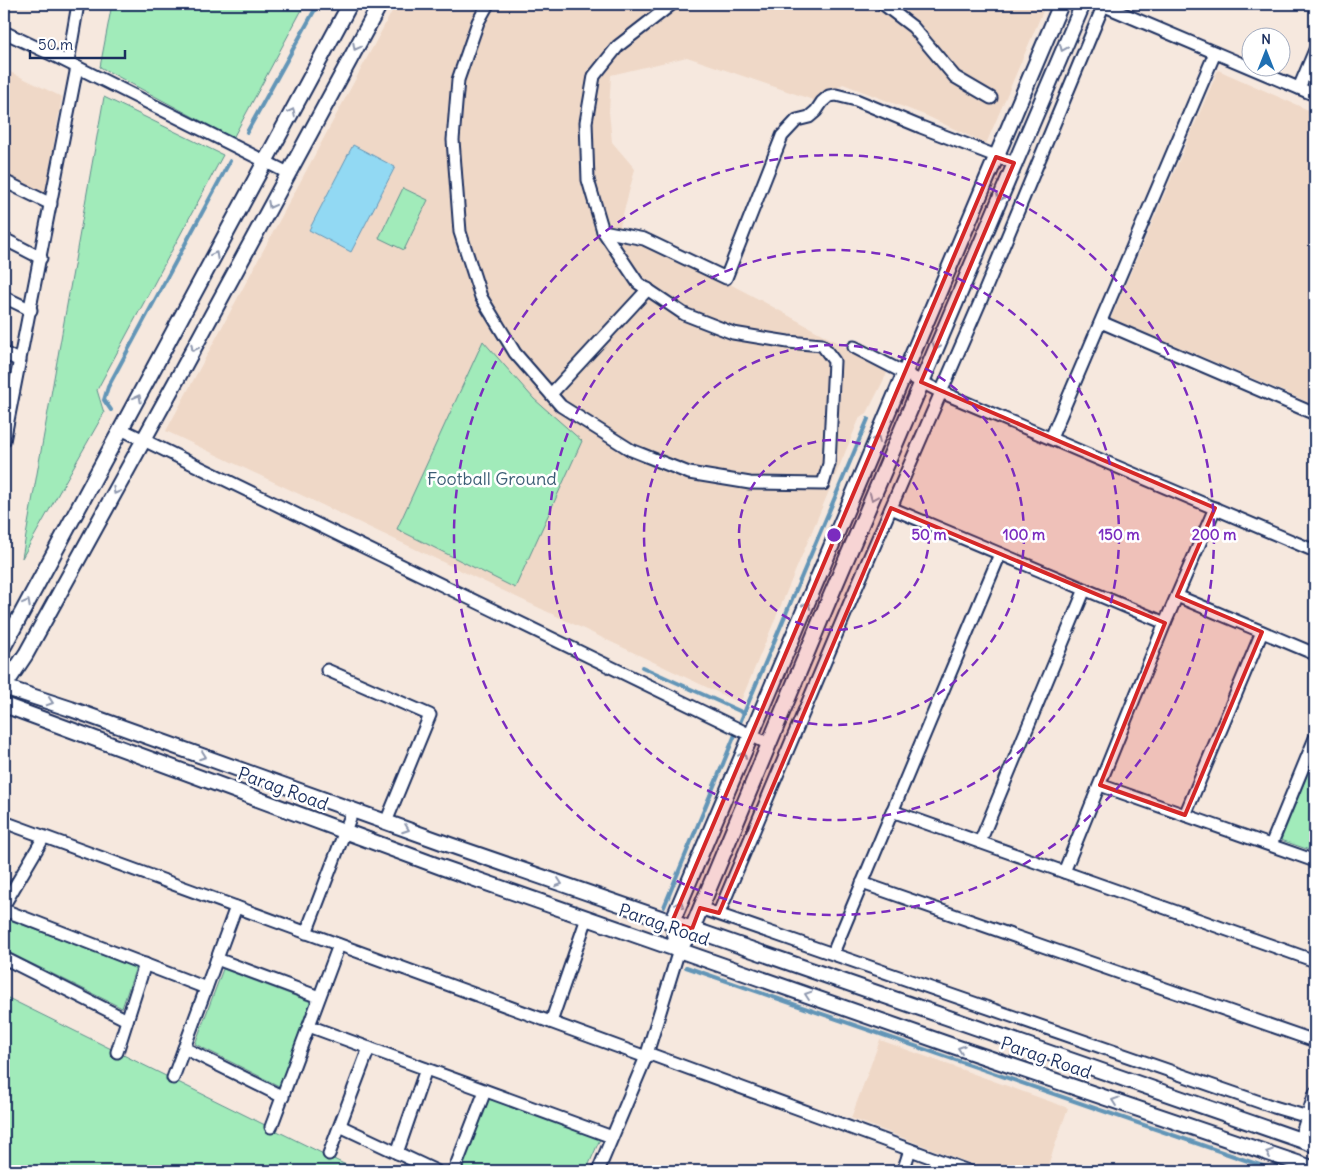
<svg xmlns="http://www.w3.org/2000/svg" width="1319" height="1175" viewBox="0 0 1319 1175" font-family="Delius,sans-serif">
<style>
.built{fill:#efd8c7}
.green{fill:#a1ebba;stroke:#5e8d8c}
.water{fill:#92d9f3;stroke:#6295b7}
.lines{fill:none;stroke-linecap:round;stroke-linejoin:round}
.stream{stroke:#6295b7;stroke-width:4}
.minor-casing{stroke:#1b2f5e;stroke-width:15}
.tertiary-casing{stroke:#1b2f5e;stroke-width:18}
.minor{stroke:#fff;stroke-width:11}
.tertiary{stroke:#fff;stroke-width:14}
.oneway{stroke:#8d97ae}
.marked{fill:#d62828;fill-opacity:0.2;stroke:#d62828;stroke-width:4;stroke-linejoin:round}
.ring{fill:none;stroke:#7b2cbf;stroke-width:2.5;stroke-dasharray:9 6}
.labels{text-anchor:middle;stroke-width:5;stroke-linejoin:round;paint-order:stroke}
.park-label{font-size:18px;fill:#3c5e75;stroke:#fff}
.street-label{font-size:18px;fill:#1b2f5e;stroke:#fff}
.centre{fill:#7b2cbf;stroke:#fff;stroke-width:2.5}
.ring-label{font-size:15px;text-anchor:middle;font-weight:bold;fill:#7b2cbf;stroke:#fff;stroke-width:5;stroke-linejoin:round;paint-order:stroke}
</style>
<rect width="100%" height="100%" fill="#f6e8de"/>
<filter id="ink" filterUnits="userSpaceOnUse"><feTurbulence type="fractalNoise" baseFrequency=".02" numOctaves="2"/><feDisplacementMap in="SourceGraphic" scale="10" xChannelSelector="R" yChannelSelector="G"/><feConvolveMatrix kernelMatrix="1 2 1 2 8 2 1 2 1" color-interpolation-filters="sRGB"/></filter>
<g filter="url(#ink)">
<g class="built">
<polygon points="396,4 1046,4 986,144 927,116 843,84 819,102 687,57 611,75 609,112 612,142 635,169 620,226 764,302 888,371 867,413 860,417 740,703 166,431"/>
<polygon points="4,69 62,97 45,195 4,174"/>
<polygon points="1218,70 1315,113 1315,405 1111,318"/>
<polygon points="880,1040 1068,1108 1046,1171 990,1171 851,1118"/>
</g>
<g class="green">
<polygon points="112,4 305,4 233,138 100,67"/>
<polygon points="104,97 223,155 97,390 104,413 22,558"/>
<polygon points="403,188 428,200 404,250 379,238"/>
<polygon points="483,341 534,399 582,441 515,588 397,529"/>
<polygon points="1315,756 1315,852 1281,840"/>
<polygon points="4,918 136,967 122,1008 4,950"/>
<polygon points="223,969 311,1002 281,1087 195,1044"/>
<polygon points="4,996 358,1171 20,1171 4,1163"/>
<polygon points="489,1097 600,1139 586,1171 461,1171"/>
</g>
<polygon class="water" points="353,145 395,167 351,252 309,230"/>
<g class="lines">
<g class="stream">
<polyline points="247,132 318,4"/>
<polyline points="111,410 104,400 108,387 230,161"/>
<polyline points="642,667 744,713"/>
<polyline points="664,907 744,713 868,419"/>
<polyline points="686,967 1277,1171"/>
</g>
<g class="minor-casing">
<g id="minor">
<polyline points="488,4 478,22 458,80 453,140 460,232 481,297 515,353 561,406 631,450 689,473 750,483 823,484 829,464 834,361 822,345 788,342 733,333 684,314 638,283 603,231 588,180 586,122 594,76 618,46 672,4"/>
<polyline points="883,4 913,27 955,77 991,98"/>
<polyline points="1100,4 1315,95"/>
<polyline points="4,32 59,58 288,173"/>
<polyline points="68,62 78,4"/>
<polyline points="1299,88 1315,50"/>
<polyline points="4,181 51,204"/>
<polyline points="603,231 644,239 726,278 782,136 797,120 809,117 816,111 822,102 829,96 836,95 856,100 921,127 1014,163"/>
<polyline points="4,239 41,258"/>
<polyline points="4,297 31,310"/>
<polyline points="1101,322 1315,414"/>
<polyline points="854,347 941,392 1315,551"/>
<polyline points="4,353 20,361"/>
<polyline points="551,394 648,289"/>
<polyline points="121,429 769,744"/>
<polyline points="1051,438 1215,53"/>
<polyline points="4,441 77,67"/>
<polyline points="891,508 1165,623"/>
<polyline points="1177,596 1315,654"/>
<polyline points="327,670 430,715 386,822"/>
<polyline points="1100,785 1315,861"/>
<polyline points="892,811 1315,961"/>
<polyline points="1185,815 1262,632"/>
<polyline points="4,822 646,1057"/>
<polyline points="980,842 1085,589"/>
<polyline points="1271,845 1315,738"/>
<polyline points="1064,872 1165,623 1215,508"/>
<polyline points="862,883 1315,1041"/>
<polyline points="4,905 44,837"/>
<polyline points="700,908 1274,1107 1315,1119"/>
<polyline points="4,910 206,988"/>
<polyline points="719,913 851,600 981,300 1104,4"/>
<polyline points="306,933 353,810"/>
<polyline points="833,953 1000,554"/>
<polyline points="4,958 127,1020"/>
<polyline points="217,959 319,997"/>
<polyline points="551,1022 587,918"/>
<polyline points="309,1026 612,1137"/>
<polyline points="184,1048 283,1097"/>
<polyline points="117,1052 145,964"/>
<polyline points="647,1053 968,1171"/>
<polyline points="173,1078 236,907"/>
<polyline points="340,1126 436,1171"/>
<polyline points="271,1127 339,945"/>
<polyline points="1300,1139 1315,1093"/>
<polyline points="397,1153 426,1069"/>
<polyline points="329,1154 369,1048"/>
<polyline points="454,1171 485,1091"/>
<polyline points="598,1171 646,1057 679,950"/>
<polyline points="903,1171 910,1150"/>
</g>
</g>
<g class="tertiary-casing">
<g id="tertiary">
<polyline points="4,646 350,4"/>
<polyline points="4,687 71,709 450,845 1315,1145"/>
<polyline points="4,687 26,654 181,372 380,4"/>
<polyline points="4,705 441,867 953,1046 1315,1169"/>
<polyline points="679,950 692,929 826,607 1083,4"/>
<polyline points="679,950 672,922 1061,4"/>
</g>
</g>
<use href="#minor" class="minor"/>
<use href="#tertiary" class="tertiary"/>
</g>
<defs><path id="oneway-chevron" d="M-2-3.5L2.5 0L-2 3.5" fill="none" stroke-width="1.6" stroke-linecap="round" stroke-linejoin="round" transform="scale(1.25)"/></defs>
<g class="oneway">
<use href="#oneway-chevron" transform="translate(356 47) rotate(118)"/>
<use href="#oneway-chevron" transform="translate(1063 48) rotate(113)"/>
<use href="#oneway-chevron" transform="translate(292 112) rotate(-62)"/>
<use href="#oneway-chevron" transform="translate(1000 198) rotate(113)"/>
<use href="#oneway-chevron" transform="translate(271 205) rotate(118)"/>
<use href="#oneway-chevron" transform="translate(215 255) rotate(-62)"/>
<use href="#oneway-chevron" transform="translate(936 347) rotate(113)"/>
<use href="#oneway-chevron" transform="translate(194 348) rotate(118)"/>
<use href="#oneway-chevron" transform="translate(138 398) rotate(-62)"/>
<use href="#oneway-chevron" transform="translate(877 439) rotate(-67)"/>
<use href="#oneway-chevron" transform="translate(116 491) rotate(119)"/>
<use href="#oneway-chevron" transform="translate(873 497) rotate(113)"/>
<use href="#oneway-chevron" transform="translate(27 603) rotate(-62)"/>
<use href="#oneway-chevron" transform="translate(807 605) rotate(-67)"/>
<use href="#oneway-chevron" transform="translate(50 702) rotate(18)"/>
<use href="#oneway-chevron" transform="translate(743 755) rotate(-67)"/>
<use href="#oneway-chevron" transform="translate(203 756) rotate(20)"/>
<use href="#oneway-chevron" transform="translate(406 829) rotate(20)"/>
<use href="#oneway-chevron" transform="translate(559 883) rotate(19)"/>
<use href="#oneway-chevron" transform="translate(680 904) rotate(-67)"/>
<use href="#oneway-chevron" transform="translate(808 995) rotate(-161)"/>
<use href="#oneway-chevron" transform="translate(961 1049) rotate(-161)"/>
<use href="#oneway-chevron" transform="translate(1115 1101) rotate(-161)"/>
<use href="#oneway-chevron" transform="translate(1269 1153) rotate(-161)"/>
</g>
</g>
<path class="marked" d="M996 157 1014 163 921 382 1215 508 1177 596 1262 632 1185 815 1100 785 1165 623 891 508 719 913 700 908 692 929 672 922Z"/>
<g class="ring">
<circle cx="834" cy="535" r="95"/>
<circle cx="834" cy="535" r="190"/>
<circle cx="834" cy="535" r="285"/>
<circle cx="834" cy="535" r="380"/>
</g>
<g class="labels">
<g class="park-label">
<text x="492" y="485">Football Ground</text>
</g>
<g class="street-label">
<text transform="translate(283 789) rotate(20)" y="6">Parag Road</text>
<text transform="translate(664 925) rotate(19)" y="6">Parag Road</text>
<text transform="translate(1046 1058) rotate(19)" y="6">Parag Road</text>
</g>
</g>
<circle cx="834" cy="535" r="8" class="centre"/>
<g class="ring-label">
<text x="929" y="540">50 m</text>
<text x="1024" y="540">100 m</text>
<text x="1119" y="540">150 m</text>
<text x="1214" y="540">200 m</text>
</g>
<rect width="1319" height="1175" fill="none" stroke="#fff" stroke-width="20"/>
<rect x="10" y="10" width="1299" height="1155" fill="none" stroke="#1b2f5e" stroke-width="2" filter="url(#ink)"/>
<g transform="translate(1266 52)"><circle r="24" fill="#ffffff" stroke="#a4acbf"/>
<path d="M0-4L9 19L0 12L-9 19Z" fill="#1f6fb2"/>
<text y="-8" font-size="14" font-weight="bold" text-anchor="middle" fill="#1b2f5e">N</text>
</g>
<path d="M30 50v8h95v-8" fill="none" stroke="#1b2f5e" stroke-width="2.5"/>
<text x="38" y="50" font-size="15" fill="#1b2f5e" stroke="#ffffff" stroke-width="4" paint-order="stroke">50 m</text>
</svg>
